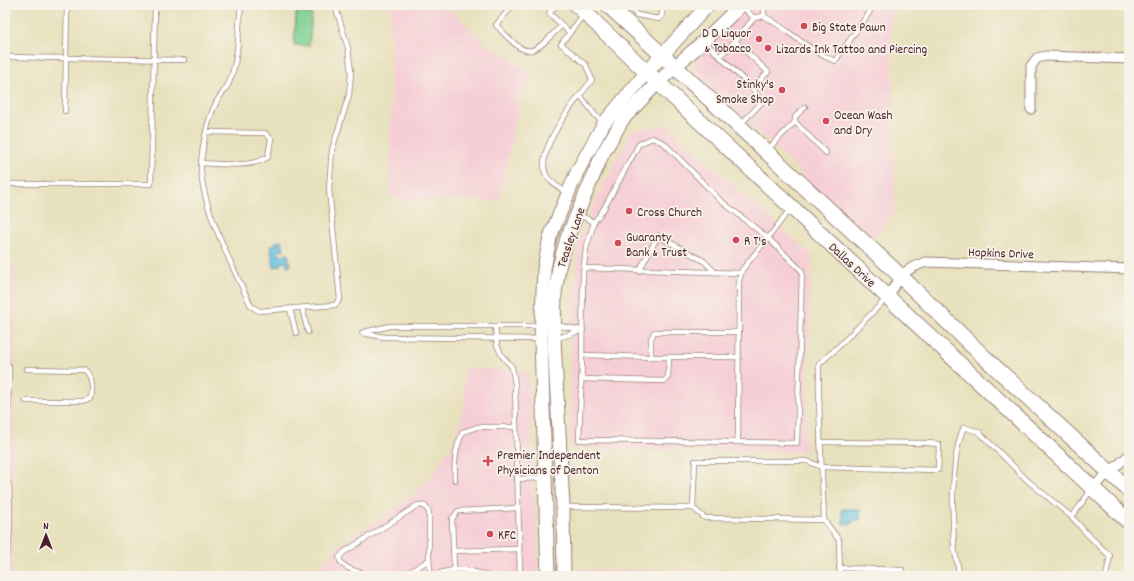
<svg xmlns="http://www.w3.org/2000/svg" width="1134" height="581" viewBox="0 0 1134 581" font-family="Dekko,sans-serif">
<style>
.built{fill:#f6cfd6}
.green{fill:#7dd093;stroke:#64785f}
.water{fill:#60c0de;stroke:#557084}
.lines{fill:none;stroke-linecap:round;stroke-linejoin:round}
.lane-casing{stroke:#998074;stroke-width:6}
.street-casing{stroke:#998074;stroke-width:11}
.secondary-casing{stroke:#998074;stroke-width:15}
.primary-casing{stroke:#998074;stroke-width:17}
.lane{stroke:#fff;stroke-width:4.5}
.street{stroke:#fff;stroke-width:9}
.secondary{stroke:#fff;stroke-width:13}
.primary{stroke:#fff;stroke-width:15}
.poi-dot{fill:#d1495b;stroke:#f7f3e8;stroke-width:1.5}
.labels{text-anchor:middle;stroke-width:3.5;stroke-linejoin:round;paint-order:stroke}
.poi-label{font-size:13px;fill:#4a1f2b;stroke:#f7f3e8;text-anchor:start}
.street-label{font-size:13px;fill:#4a1f2b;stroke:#f7f3e8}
</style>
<rect width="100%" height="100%" fill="#f7f3e8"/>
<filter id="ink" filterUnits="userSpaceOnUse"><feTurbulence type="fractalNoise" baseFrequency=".025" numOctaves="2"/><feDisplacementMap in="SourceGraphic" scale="8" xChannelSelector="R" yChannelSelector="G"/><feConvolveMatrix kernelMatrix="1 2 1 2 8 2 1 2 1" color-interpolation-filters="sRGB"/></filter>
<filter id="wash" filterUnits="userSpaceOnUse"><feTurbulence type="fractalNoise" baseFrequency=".012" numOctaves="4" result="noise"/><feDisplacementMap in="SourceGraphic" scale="16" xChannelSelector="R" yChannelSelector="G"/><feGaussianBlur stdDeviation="0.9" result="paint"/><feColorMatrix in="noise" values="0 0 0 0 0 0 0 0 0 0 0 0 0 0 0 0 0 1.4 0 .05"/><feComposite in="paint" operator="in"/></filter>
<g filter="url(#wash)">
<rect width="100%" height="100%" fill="#e8e1bd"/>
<g class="built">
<polygon points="391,5 445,5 493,51 496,46 535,80 522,89 499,201 390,198"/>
<polygon points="746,5 891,5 895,212 872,240 695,73 693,64 698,57"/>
<polygon points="664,124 812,255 805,452 571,448 570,353 578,242 594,204 631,131"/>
<polygon points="5,264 15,265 12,576 5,576"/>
<polygon points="464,368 528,371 539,576 309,576 342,543 409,499 431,476 453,443 461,418 464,404"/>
<polygon points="571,569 803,572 803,576 571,576"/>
</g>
<polygon class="green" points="296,13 312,14 309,46 294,45"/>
<g class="water">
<polygon points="282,241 284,250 278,251 279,255 288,254 290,266 287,266 286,262 280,263 280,266 274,267 270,246 276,245 275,242"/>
<polygon points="842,509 860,509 860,520 853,520 852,524 843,524"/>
</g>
</g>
<g filter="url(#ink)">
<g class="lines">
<g class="lane-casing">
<g id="lane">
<path d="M241 5C238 30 239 57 230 80 228 88 221 94 217 101 208 118 203 144 201 163 199 203 234 269 251 306L259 311 335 305 340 299 329 189 332 150 349 95 351 72 348 48 335 5"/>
<path d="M513 5 496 25C528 59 529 59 562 25L549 13 557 5"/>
<polyline points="628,5 637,15 659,19 662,15 663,5"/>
<polyline points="764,5 764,16"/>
<polyline points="584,14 561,44 586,65 592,80 580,95 595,115 604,122"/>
<path d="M754 18 764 16C789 30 809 51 835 61L869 13 872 5"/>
<polyline points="562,25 570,33"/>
<polyline points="704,41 752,88"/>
<polyline points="720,56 735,41"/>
<polyline points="5,57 184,60"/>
<polyline points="65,111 67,5"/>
<polyline points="795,122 795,117 805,107"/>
<polyline points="740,125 762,102 752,88 768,72 735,41 754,18 742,6"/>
<polyline points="767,150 795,122 826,153"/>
<path d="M201 163C221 164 251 168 268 157L271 139 265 133 207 132"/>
<polyline points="5,184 151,184 155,5"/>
<path d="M567 193C560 188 550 183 546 175 536 152 567 112 580 95"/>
<polyline points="579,215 594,222 586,249 583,273 582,363 579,440 738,442"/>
<polyline points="594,222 603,210 639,144 652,138 664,143 720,200 768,238 790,209"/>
<polygon points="768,238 802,271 797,443 738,442 739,281 742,270"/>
<polyline points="584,268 741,273"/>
<polyline points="639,271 658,236 704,261 715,272"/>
<polyline points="302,308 308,332"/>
<polyline points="290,309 296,333"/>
<polyline points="555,325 581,330"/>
<polyline points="495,326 497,345 502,356 512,367 515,384 520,576"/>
<polyline points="364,332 390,326 539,326"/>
<polyline points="362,333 384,337 540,339"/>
<polyline points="555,339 583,330"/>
<polyline points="582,355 651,357"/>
<polyline points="738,357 651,357 651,339 654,332 739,332"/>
<polyline points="5,361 9,367 8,412 5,416"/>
<polyline points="581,379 664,381 668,377 669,357"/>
<path d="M26 401H83L90 398C92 387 92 378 84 370L27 369"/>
<polyline points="517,479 543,478"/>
<path d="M5 480 9 484C10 509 12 536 5 560"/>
<path d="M455 480C454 462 455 448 463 432L477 427H516"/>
<path d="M564 507 693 508 705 518 824 520C822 468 818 416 819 364L837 348 886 299"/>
<polyline points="693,508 695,461 807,461 822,467 938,470 939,444 927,443 820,442"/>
<polyline points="1072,517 1087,534 1110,556 1106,576"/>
<polyline points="824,520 839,540 840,576"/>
<polyline points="453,551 519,549"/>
<polyline points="839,568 902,570 902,576"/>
<polyline points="454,569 452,519 458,511 518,508"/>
<path d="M378 576C366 573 342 571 339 558L343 553 418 505 425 506 429 512V560L431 576"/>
<polyline points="404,576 429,560"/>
<path d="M432 576C455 567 465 568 489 576"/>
<path d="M959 576C959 566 955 556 954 546 952 514 951 455 964 427L979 432 1028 481 1072 517 1091 490"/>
</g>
</g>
<g class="street-casing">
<g id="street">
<polyline points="1031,109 1031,66 1037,58 1046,56 1129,59"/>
<path d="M888 297C901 275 901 271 926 262L1129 269"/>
<polyline points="1093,487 1129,455"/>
</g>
</g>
<g class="secondary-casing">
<g id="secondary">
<polyline points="548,576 541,339 544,269 550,237 577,172 604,123 647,72 708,5"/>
<polyline points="564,576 563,507 554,339 555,293 559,267 567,238 602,155 623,119 658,82 704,41 741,5"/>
</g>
</g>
<g class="primary-casing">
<g id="primary">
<polyline points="577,5 636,62 1129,522"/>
<polyline points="608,5 892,268 984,357 1129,490"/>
</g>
</g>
<use href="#lane" class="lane"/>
<use href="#street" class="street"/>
<use href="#secondary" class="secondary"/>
<use href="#primary" class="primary"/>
</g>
</g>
<g class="poi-dot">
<circle cx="804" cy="26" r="4"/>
<circle cx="759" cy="39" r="4"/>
<circle cx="768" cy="48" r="4"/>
<circle cx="782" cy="90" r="4"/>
<circle cx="826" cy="121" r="4"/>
<circle cx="629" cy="211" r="4"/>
<circle cx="736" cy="240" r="4"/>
<circle cx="618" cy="243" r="4"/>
<path d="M486 455h4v4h4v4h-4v4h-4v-4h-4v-4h4z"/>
<circle cx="490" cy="534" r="4"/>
</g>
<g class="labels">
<g class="poi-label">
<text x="812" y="31">Big State Pawn</text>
<text x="751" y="37" text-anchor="end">D D Liquor<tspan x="751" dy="15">&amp; Tobacco</tspan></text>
<text x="776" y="53">Lizards Ink Tattoo and Piercing</text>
<text x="774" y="88" text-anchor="end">Stinky's<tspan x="774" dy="15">Smoke Shop</tspan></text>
<text x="834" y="119">Ocean Wash<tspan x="834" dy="15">and Dry</tspan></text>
<text x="637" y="216">Cross Church</text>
<text x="626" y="241">Guaranty<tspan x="626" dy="15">Bank &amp; Trust</tspan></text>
<text x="744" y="245">R T's</text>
<text x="497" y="459">Premier Independent<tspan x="497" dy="15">Physicians of Denton</tspan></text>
<text x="498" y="539">KFC</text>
</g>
<g class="street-label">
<text transform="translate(570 237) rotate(-71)" y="5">Teasley Lane</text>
<text transform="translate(1001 252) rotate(2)" y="5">Hopkins Drive</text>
<text transform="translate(853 264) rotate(43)" y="5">Dallas Drive</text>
</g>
</g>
<rect width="1134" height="581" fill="none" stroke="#f7f3e8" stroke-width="20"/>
<g transform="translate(46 535)" stroke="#f7f3e8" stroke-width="3" paint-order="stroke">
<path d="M0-3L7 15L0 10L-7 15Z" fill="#4a1f2b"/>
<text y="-6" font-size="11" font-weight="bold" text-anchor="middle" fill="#4a1f2b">N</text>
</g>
</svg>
